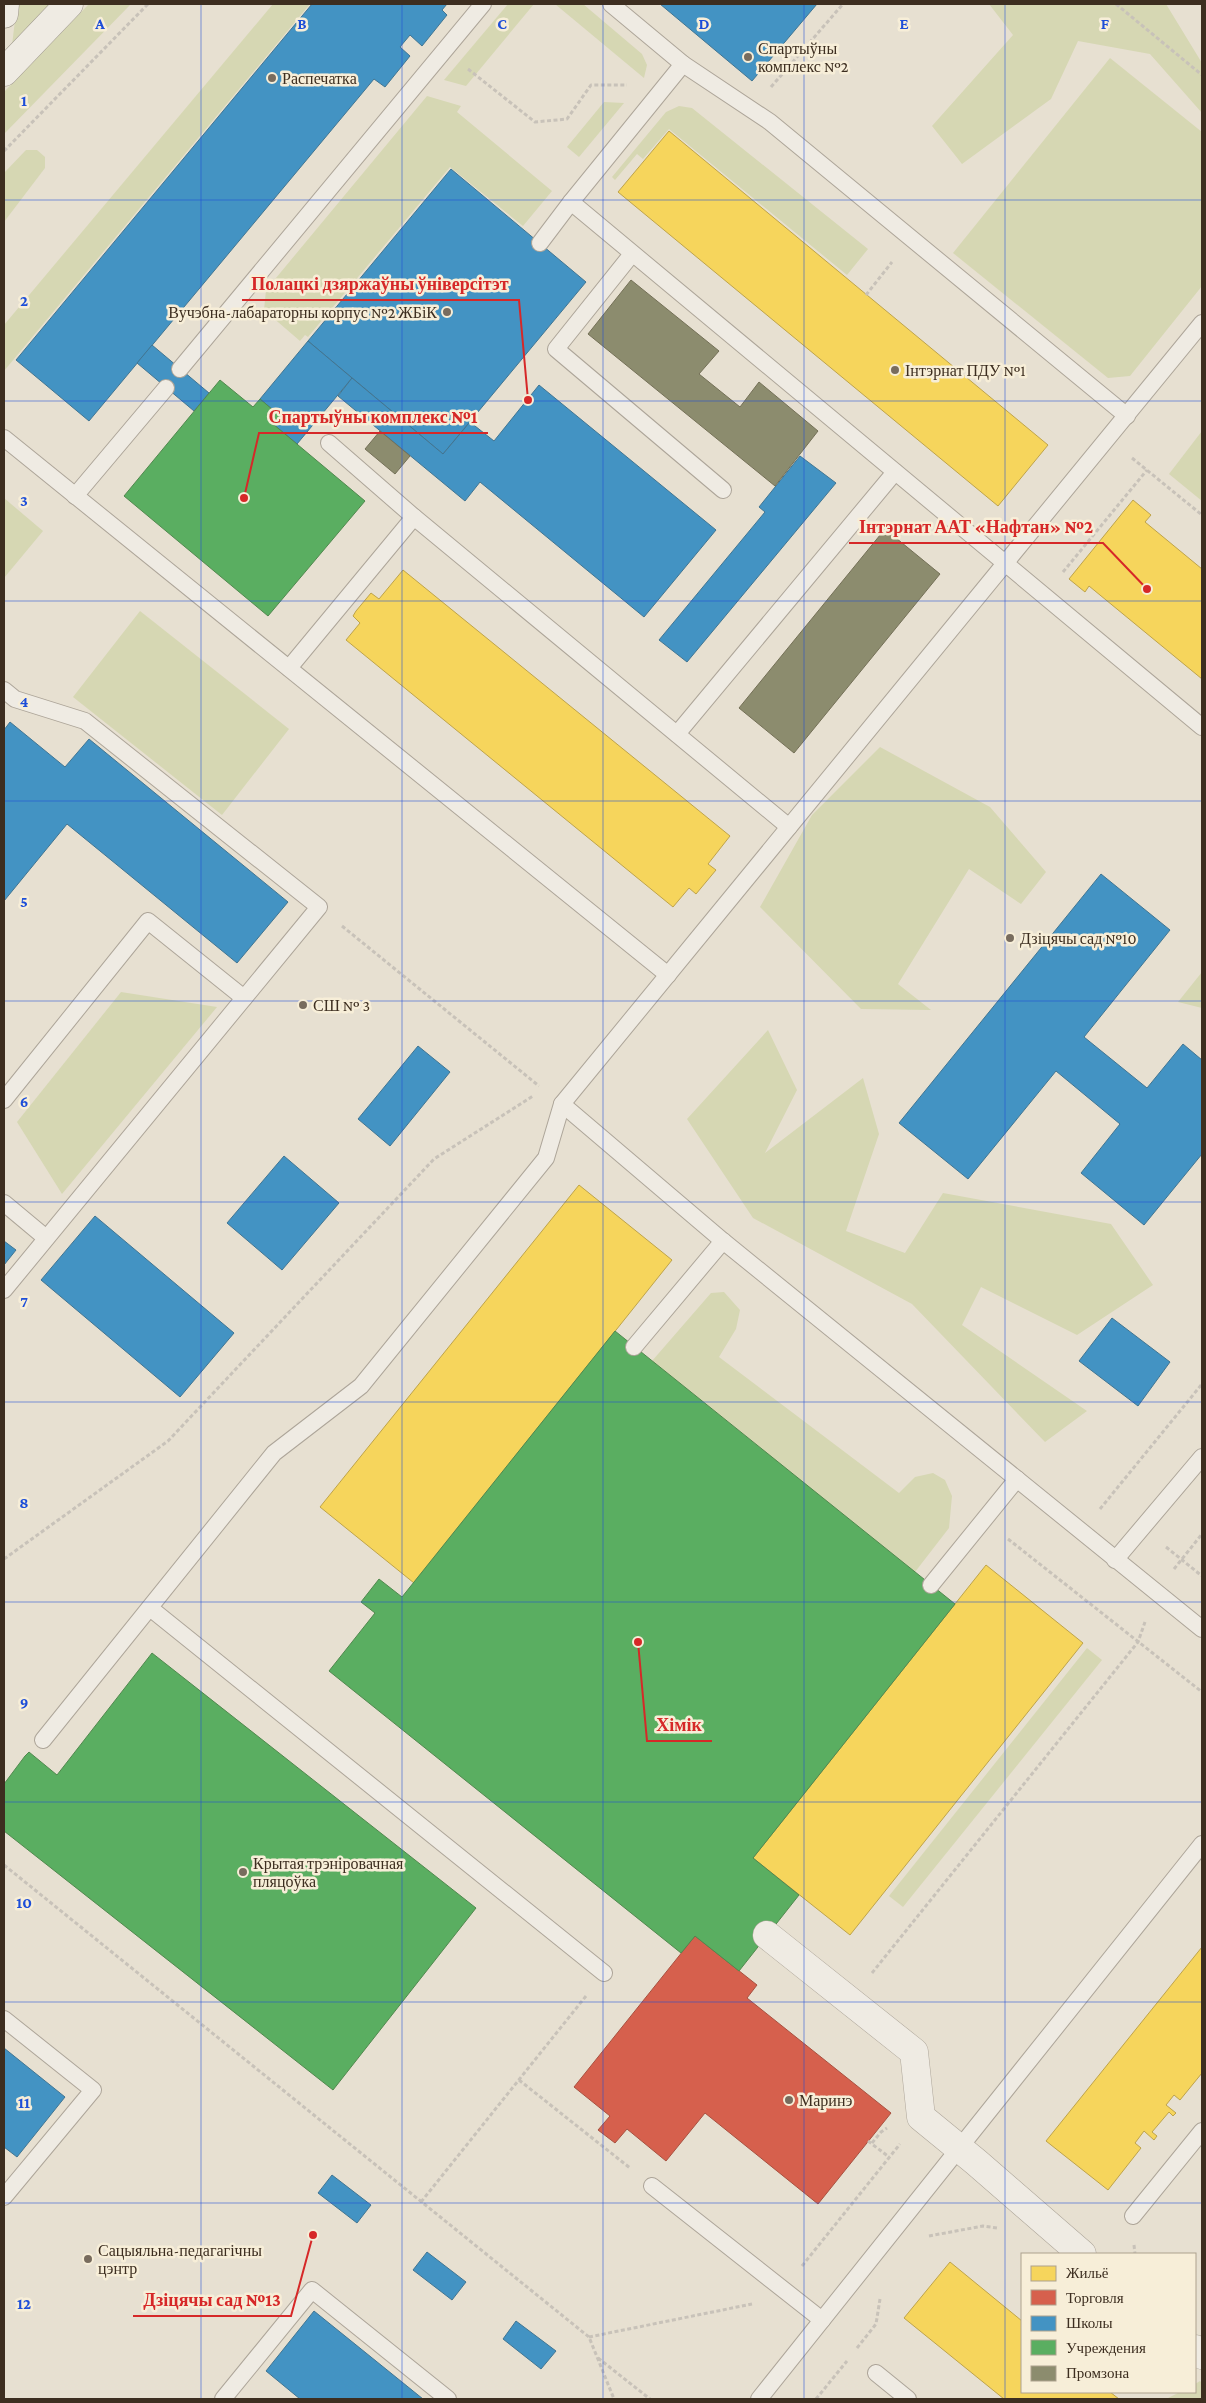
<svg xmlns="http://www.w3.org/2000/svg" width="1206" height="2403" viewBox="0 0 1206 2403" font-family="'Crimson Pro',serif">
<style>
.green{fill:#d6d7b3}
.homes{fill:#f6d55c;stroke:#bea34a}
.shops{fill:#d6604d;stroke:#a85140}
.schools{fill:#4393c3;stroke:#417592}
.public{fill:#5aae61;stroke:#51884e}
.industry{fill:#8c8c6e;stroke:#747057}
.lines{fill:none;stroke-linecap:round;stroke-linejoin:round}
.lane-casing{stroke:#ada599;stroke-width:18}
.street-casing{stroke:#ada599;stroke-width:29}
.secondary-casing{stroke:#9c958a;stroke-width:29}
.path{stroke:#c8c2b9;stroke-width:3;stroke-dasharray:4 2.5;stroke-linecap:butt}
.lane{stroke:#efebe3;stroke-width:16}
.street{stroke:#efebe3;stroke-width:28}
.secondary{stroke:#efebe3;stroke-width:28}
.grid{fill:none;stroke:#1d4ed8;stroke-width:1;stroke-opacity:0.55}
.poi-dot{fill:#786c5e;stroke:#f7eed8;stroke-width:2}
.labels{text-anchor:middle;stroke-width:5;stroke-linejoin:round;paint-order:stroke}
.poi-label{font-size:16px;fill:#3d2e20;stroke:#f7eed8;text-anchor:start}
.grid-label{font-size:16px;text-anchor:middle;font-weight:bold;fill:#1d4ed8;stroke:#f7eed8;stroke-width:5;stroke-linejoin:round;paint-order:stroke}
.leader{fill:none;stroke:#d62828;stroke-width:2}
.callout-dot{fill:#d62828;stroke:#f7eed8;stroke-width:2}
.callout-label{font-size:18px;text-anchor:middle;font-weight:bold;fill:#d62828;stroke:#f7eed8;stroke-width:5;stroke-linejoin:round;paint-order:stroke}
</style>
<rect width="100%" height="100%" fill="#e7e0d1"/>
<g class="green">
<polygon points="17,4 54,4 12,45"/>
<polygon points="89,4 131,4 4,134 4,92"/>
<polygon points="273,4 310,4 4,371 4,325"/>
<polygon points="508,4 534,4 466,86 444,80"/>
<polygon points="555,4 583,4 642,54 647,65 644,78"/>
<polygon points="989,4 1166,4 1202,63 1202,113 1150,54 1078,41 1051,99 962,164 932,126 1013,35"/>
<polygon points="1110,58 1202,132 1202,286 1130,376 1108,378 953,253"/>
<polygon points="427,96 461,106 457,112 552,191 523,226 450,167 308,337 305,335 300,341 264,310 266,290"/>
<polygon points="604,102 624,103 579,157 567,147"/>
<polygon points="679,106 692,108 868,249 847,275 669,129 643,159 637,154 615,180 612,177 666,112"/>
<polygon points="26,150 37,150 45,157 45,168 4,222 4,173"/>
<polygon points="1202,431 1202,501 1169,474"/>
<polygon points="4,498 43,531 4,578"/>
<polygon points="140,611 289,729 222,815 73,697"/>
<polygon points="880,747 990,807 1046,872 1021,904 969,869 898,984 931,1010 861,1009 760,907 812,815"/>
<polygon points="1202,972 1202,1008 1178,1002"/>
<polygon points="121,992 217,1007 62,1194 17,1122"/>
<polygon points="768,1030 797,1090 765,1153 863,1078 879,1134 846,1231 905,1253 943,1193 1111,1224 1153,1285 1077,1335 981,1287 962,1325 1087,1411 1045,1442 912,1304 753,1218 687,1119"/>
<polygon points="724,1292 740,1310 736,1329 719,1357 899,1493 915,1477 933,1473 945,1480 952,1496 949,1528 915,1572 652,1361 711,1293"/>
<polygon points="1087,1648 1102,1660 903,1907 889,1896"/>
<polygon points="1200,2381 1202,2383 1202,2399 1166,2399 1180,2392 1195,2392 1195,2384"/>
</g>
<g class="homes">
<polygon points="669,131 1048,445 998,506 618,192"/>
<polygon points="1133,500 1151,515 1145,522 1202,569 1202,679 1089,586 1085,592 1069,579"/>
<polygon points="403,570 730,836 708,864 716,870 696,894 689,888 673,907 346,640 360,623 353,616 356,611 371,593 379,599"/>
<polygon points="579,1185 672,1260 414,1583 320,1507"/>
<polygon points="986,1565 1083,1643 850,1935 753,1858"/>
<polygon points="1202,1947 1202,2073 1180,2100 1174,2095 1166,2105 1176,2113 1173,2116 1169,2112 1152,2132 1157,2136 1154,2140 1144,2131 1135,2143 1141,2148 1108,2190 1046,2141"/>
<polygon points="950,2262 1022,2321 1022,2392 1110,2392 1119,2399 1004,2399 904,2318"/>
</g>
<polygon class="shops" points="695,1936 757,1985 747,1998 891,2113 818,2204 705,2113 666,2161 627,2129 615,2143 598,2130 610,2116 574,2087"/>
<g class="schools">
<polygon points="312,4 447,4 442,10 447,15 422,46 410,35 400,47 410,56 385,87 374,79 89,421 16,360"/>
<polygon points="660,4 817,4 752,81"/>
<polygon points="451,169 586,282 443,454 308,341"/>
<polygon points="308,341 352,378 297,444 273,424 280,416 260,399"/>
<polygon points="152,345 209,393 194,411 137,363"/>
<polygon points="352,378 443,454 470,422 494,441 539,385 716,530 644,617 480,482 465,501 338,396"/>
<polygon points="800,456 836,483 687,662 659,640 765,512 759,507"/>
<polygon points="10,722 65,767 89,739 288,902 237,963 67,824 4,901 4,730"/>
<polygon points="1101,874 1170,930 1084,1037 1147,1088 1183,1044 1202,1060 1202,1154 1144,1225 1081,1173 1120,1124 1056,1071 968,1179 899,1123"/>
<polygon points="418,1046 450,1072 390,1146 358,1119"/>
<polygon points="284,1156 339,1203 282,1270 227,1223"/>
<polygon points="95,1216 234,1333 180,1397 41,1280"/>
<polygon points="4,1241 16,1250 4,1265"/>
<polygon points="1112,1318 1170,1362 1138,1406 1079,1361"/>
<polygon points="4,2048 65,2097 17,2157 4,2147"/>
<polygon points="332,2175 371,2205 357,2223 318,2193"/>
<polygon points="427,2252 466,2282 452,2300 413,2270"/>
<polygon points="314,2311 423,2399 300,2399 266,2371"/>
<polygon points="516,2321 556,2351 541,2369 503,2339"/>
</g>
<g class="public">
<polygon points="220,380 253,407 260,399 280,416 273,424 365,501 268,616 124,496"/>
<polygon points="615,1331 955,1604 753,1858 799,1895 739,1971 695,1936 681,1953 329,1671 375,1613 361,1602 379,1579 402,1597"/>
<polygon points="152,1653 476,1908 333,2090 4,1831 4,1784 25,1756 29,1752 57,1775"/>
</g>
<g class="industry">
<polygon points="631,280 719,351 699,374 740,407 759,382 818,431 775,486 588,334"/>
<polygon points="380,431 410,456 395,474 365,449"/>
<polygon points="885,529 940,574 794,753 739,708"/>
</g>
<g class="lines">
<g class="lane-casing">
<g id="lane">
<polyline points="611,4 683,64 770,122 1127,416"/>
<polyline points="683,64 571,202 1202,727"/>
<polyline points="540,243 571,202"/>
<polyline points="632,254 556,349 723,490"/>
<polyline points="180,369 483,4"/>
<polyline points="4,438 668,975"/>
<polyline points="329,443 414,517"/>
<polyline points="75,496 166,388"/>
<polyline points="289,668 414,517 789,827"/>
<polyline points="4,690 15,699 85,721 319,907 4,1290"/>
<polyline points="677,734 895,472"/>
<polyline points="4,1100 148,921 244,998"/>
<polyline points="562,1104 723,1241 1202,1629"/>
<polyline points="4,1203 46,1238"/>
<polyline points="634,1347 723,1241"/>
<polyline points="1115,1560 1202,1457"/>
<polyline points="931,1585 1017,1479"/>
<polyline points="150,1608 604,1973"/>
<polyline points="43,1740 274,1453 361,1386 546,1158 562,1104 1202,323"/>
<polyline points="4,2019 93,2090 4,2197"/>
<polyline points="652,2186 822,2320"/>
<polyline points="1133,2216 1202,2131"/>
<polyline points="876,2373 908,2399"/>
<polyline points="223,2399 312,2290 448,2399"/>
<polyline points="759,2399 1202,1844"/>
</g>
</g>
<g class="street-casing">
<g id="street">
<polyline points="767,1935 914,2052 921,2117 976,2162 1082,2254"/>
<polyline points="1195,2349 1202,2355"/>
</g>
</g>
<g class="secondary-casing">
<g id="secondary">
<polyline points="4,14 5,4"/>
<polyline points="4,72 69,4"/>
</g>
</g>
<g class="path">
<polyline points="1116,4 1202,75"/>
<polyline points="468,69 535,122 567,119 591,85 627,85"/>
<polyline points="771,87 843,4"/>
<polyline points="4,151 148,4"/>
<polyline points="866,295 892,262"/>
<polyline points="1132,458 1202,515"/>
<polyline points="1063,572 1147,470"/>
<polyline points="342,926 539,1086"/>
<polyline points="1100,1509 1202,1384"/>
<polyline points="1008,1539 1202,1692"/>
<polyline points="1166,1547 1202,1576"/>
<polyline points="4,1559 168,1441 434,1159 533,1096"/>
<polyline points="1174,1569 1202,1534"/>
<polyline points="4,1865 589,2337 614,2399"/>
<polyline points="872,1973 1138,1642 1145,1622"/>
<polyline points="519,2080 630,2168"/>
<polyline points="868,2141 889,2157"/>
<polyline points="872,2143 881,2132 887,2128"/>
<polyline points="421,2202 586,1996"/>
<polyline points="929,2236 983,2226 997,2228"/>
<polyline points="1134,2245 1135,2254"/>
<polyline points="802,2266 900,2144"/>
<polyline points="589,2337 752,2304"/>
<polyline points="857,2348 876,2324 880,2299"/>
<polyline points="598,2358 650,2399"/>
<polyline points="816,2399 847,2361"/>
</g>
<use href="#lane" class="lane"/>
<use href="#street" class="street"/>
<use href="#secondary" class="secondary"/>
</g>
<path class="grid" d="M201 4V2399M402 4V2399M603 4V2399M804 4V2399M1005 4V2399M4 200H1202M4 401H1202M4 601H1202M4 801H1202M4 1001H1202M4 1202H1202M4 1402H1202M4 1602H1202M4 1802H1202M4 2002H1202M4 2203H1202"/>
<g class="poi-dot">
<circle cx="748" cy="57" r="5"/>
<circle cx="272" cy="78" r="5"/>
<circle cx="447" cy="312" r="5"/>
<circle cx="895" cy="370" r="5"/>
<circle cx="1010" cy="938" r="5"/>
<circle cx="303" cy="1005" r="5"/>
<circle cx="243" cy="1872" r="5"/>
<circle cx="789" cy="2100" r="5"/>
<circle cx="88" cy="2259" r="5"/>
</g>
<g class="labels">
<g class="poi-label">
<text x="758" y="54">Спартыўны<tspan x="758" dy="18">комплекс №2</tspan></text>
<text x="282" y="84">Распечатка</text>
<text x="437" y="318" text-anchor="end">Вучэбна-лабараторны корпус №2 ЖБіК</text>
<text x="905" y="376">Інтэрнат ПДУ №1</text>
<text x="1020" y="944">Дзіцячы сад №10</text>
<text x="313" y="1011">СШ № 3</text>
<text x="253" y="1869">Крытая трэніровачная<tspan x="253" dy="18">пляцоўка</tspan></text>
<text x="799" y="2106">Маринэ</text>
<text x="98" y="2256">Сацыяльна-педагагічны<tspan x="98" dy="18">цэнтр</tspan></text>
</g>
</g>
<g class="grid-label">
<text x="100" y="29">A</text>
<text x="302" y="29">B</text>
<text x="502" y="29">C</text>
<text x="704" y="29">D</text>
<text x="904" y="29">E</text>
<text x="1105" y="29">F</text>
<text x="24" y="106">1</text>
<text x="24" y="306">2</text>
<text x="24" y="506">3</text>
<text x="24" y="707">4</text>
<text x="24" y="907">5</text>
<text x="24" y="1107">6</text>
<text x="24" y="1307">7</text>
<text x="24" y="1508">8</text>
<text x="24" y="1708">9</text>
<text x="24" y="1908">10</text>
<text x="24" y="2108">11</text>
<text x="24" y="2309">12</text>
</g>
<path class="leader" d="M528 400L519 300H242M244 498L259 433H488M1147 589L1103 543H849M638 1642L647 1741H712M313 2235L291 2316H133"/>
<g class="callout-dot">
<circle cx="528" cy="400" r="5"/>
<circle cx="244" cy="498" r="5"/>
<circle cx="1147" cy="589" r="5"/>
<circle cx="638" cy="1642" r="5"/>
<circle cx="313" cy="2235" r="5"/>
</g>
<g class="callout-label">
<text x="380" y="290">Полацкі дзяржаўны ўніверсітэт</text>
<text x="373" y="423">Спартыўны комплекс №1</text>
<text x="976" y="533">Інтэрнат ААТ «Нафтан» №2</text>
<text x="679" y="1731">Хімік</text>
<text x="212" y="2306">Дзіцячы сад №13</text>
</g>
<rect width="1206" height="2403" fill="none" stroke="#3d2e20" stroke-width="10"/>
<rect x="1021" y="2253" width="175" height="140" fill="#f7eed8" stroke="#ada18e"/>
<rect x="1031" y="2266" width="25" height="15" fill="#f6d55c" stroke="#ada18e"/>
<text x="1066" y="2278" font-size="15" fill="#3d2e20">Жильё</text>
<rect x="1031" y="2290" width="25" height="15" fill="#d6604d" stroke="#ada18e"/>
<text x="1066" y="2303" font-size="15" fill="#3d2e20">Торговля</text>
<rect x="1031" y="2316" width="25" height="15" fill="#4393c3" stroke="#ada18e"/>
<text x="1066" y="2328" font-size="15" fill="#3d2e20">Школы</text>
<rect x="1031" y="2340" width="25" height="15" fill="#5aae61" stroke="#ada18e"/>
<text x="1066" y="2353" font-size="15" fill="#3d2e20">Учреждения</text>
<rect x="1031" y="2366" width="25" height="15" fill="#8c8c6e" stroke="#ada18e"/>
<text x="1066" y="2378" font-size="15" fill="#3d2e20">Промзона</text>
</svg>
